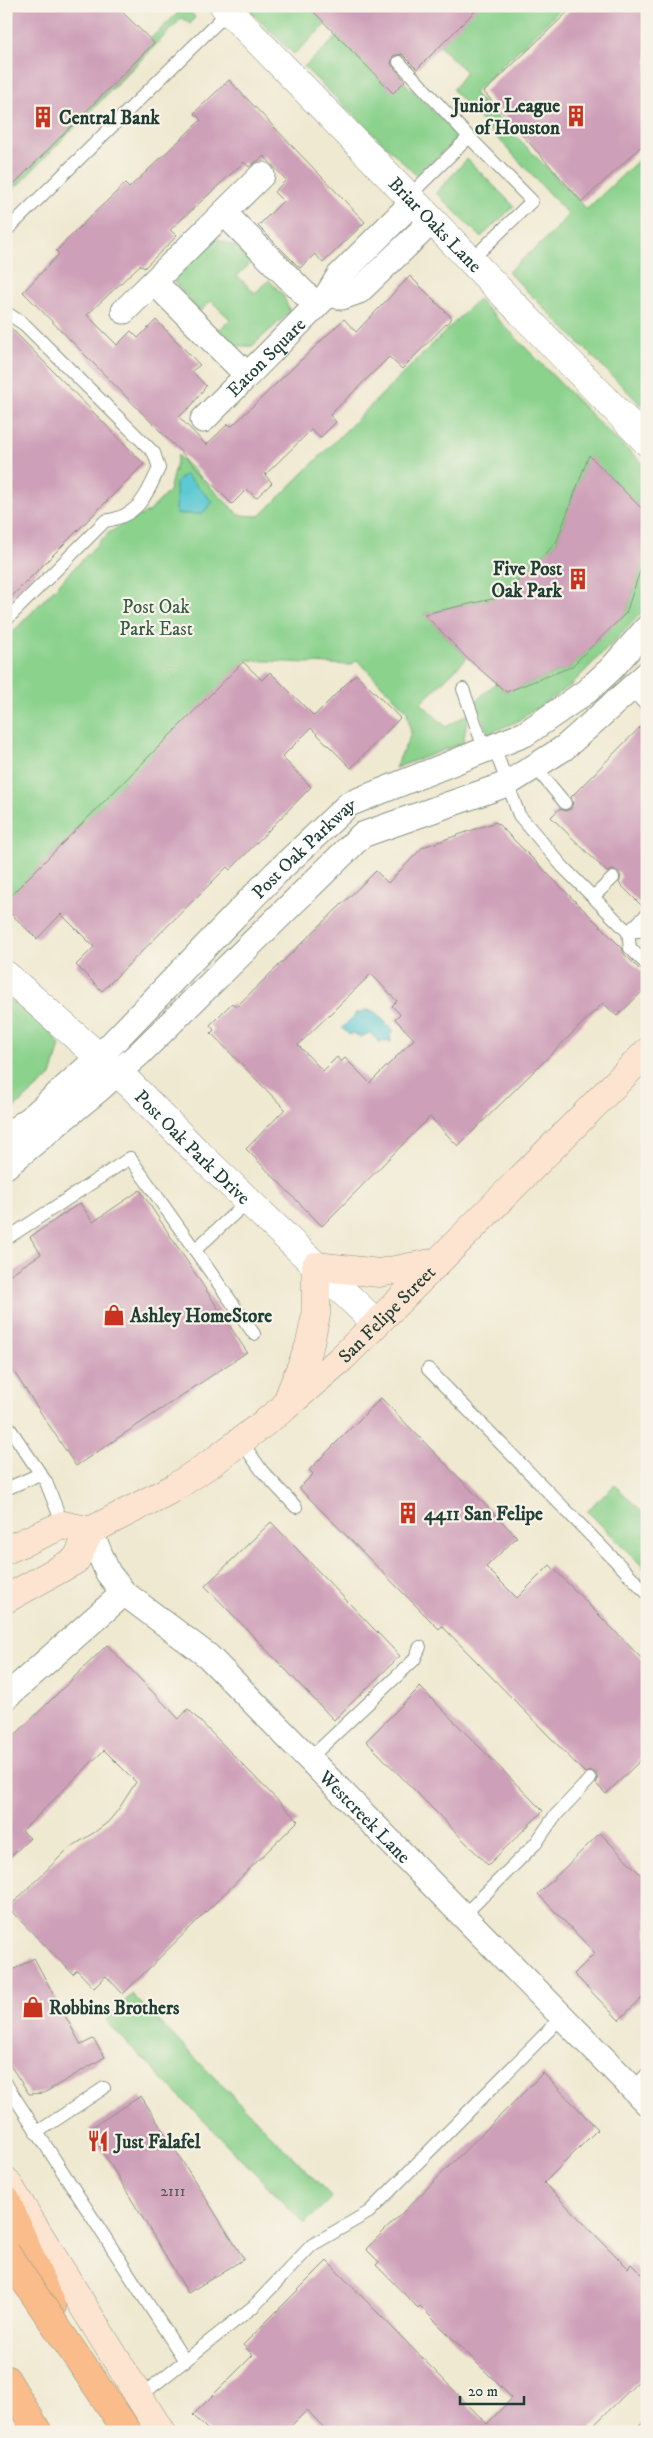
<svg xmlns="http://www.w3.org/2000/svg" width="653" height="2438" viewBox="0 0 653 2438" font-family="'IM FELL DW Pica',serif">
<style>
.green{fill:#8bd28d;stroke:#558860}
.water{fill:#5dc9d3;stroke:#3e8384}
.building{fill:#ce9fb8;fill-rule:evenodd}
.lines{fill:none;stroke-linecap:round;stroke-linejoin:round}
.service-casing{stroke:#889382;stroke-width:14}
.minor-casing{stroke:#889382;stroke-width:27}
.tertiary-casing{stroke:#889382;stroke-width:29}
.secondary-casing{stroke:#889382;stroke-width:29}
.motorway-casing{stroke:#889382;stroke-width:29}
.service{stroke:#fff;stroke-width:12}
.minor{stroke:#fff;stroke-width:25}
.tertiary{stroke:#fff;stroke-width:28}
.secondary{stroke:#fde4d0;stroke-width:28}
.motorway{stroke:#f9bc8a;stroke-width:28}
.motorway-bridge-casing{stroke:#889382;stroke-width:29;stroke-linecap:butt}
.motorway-bridge{stroke:#f9bc8a;stroke-width:28}
.labels{text-anchor:middle;stroke-width:4.5;stroke-linejoin:round;paint-order:stroke}
.number-label{font-size:16px;fill:#4b5655}
.poi-label{font-size:19px;font-weight:bold;fill:#1f3d34;stroke:#f7f3e8;text-anchor:start}
.street-label{font-size:19px;fill:#1f3d34;stroke:#f7f3e8}
.park-label{font-size:19px;fill:#355b46;stroke:#f7f3e8}
</style>
<rect width="100%" height="100%" fill="#f7f3e8"/>
<filter id="ink" filterUnits="userSpaceOnUse"><feTurbulence type="fractalNoise" baseFrequency=".02" numOctaves="2"/><feDisplacementMap in="SourceGraphic" scale="10" xChannelSelector="R" yChannelSelector="G"/><feConvolveMatrix kernelMatrix="1 2 1 2 8 2 1 2 1" color-interpolation-filters="sRGB"/></filter>
<filter id="wash" filterUnits="userSpaceOnUse"><feTurbulence type="fractalNoise" baseFrequency=".0096" numOctaves="4" result="noise"/><feDisplacementMap in="SourceGraphic" scale="20" xChannelSelector="R" yChannelSelector="G"/><feGaussianBlur stdDeviation="1.12" result="paint"/><feColorMatrix in="noise" values="0 0 0 0 0 0 0 0 0 0 0 0 0 0 0 0 0 1.4 0 .05"/><feComposite in="paint" operator="in"/></filter>
<g filter="url(#wash)">
<rect width="100%" height="100%" fill="#f0e9d1"/>
<g class="green">
<polygon points="172,6 185,6 195,17 190,24 182,18 6,197 6,192 153,43 150,39 178,13"/>
<polygon points="244,6 308,6 326,24 294,54"/>
<polygon points="462,6 564,6 474,93 587,209 647,152 647,411 508,272 554,232 568,214 453,90 466,72 430,37"/>
<polygon points="338,36 393,92 404,82 459,137 417,176 304,67"/>
<polygon points="467,159 514,206 481,237 436,193"/>
<polygon points="215,238 234,246 252,262 237,276 255,293 269,280 283,295 290,312 252,346 232,346 218,331 230,319 211,301 199,312 174,282 186,262"/>
<polygon points="478,299 612,436 647,467 647,514 589,456 556,543 501,597 424,614 467,658 421,703 446,727 468,714 463,743 395,768 411,734 407,711 357,660 351,665 247,660 6,900 6,639 107,534 128,521 149,512 169,491 178,455 239,515 260,516"/>
<polygon points="647,550 647,608 570,686 516,722 488,734 476,701 496,683 506,692 571,667 626,613"/>
<polygon points="6,997 48,1029 60,1046 51,1076 6,1115"/>
<polygon points="615,1485 647,1517 647,1571 587,1511"/>
<polygon points="132,1994 332,2197 305,2224 106,2021"/>
</g>
<g class="water">
<polygon points="185,474 213,502 202,514 176,514 176,482"/>
<polygon points="367,1010 375,1012 394,1031 390,1035 391,1042 384,1041 381,1044 370,1033 360,1037 352,1033 349,1035 342,1028 358,1012 360,1013"/>
</g>
<g id="blocks">
<g class="building">
<polygon points="6,6 116,6 154,43 6,192"/>
<polygon points="308,6 480,6 417,69 402,54 393,56 391,64 405,81 393,93"/>
<polygon points="574,6 647,6 647,141 582,202 484,92"/>
<polygon points="229,80 365,222 323,263 315,254 300,268 258,226 283,201 274,192 286,180 264,156 249,167 244,162 170,230 177,236 144,268 140,265 87,315 117,345 131,331 138,338 156,320 200,365 192,371 206,386 192,405 179,417 206,445 228,424 232,426 344,319 356,332 410,276 452,318 402,369 389,357 330,415 336,422 320,438 311,430 265,475 272,483 256,498 247,489 232,504 23,292 59,254 56,251 89,218 125,184 129,188 201,120 194,113"/>
<polygon points="6,323 144,464 6,602"/>
<polygon points="589,455 647,514 647,550 626,613 571,667 506,692 467,658 424,614 501,597 556,543"/>
<polygon points="243,662 262,680 270,672 314,716 356,674 400,718 351,768 311,728 282,757 311,787 230,870 227,867 102,991 76,965 94,947 61,914 37,939 6,909 6,900"/>
<polygon points="647,720 647,906 643,907 619,883 621,877 619,872 612,870 607,872 551,817 559,809 566,811 571,809 573,802 571,797"/>
<path d="M496 822 622 948 624 954 641 971 647 973V987L617 1016 603 1003 458 1146 430 1117 322 1226 246 1149 285 1109 211 1033 214 1030 210 1025 232 1003 236 1007 376 871 388 883 423 847ZM371 974 397 1001 392 1006 400 1014 395 1019 414 1039 370 1083 345 1058 341 1062 337 1057 323 1071 298 1045Z"/>
<polygon points="140,1190 247,1352 76,1466 6,1360 6,1277 41,1254 30,1237 80,1203 93,1222"/>
<polygon points="381,1398 517,1537 486,1567 517,1598 550,1565 647,1664 647,1754 606,1794 596,1784 598,1780 596,1773 591,1771 585,1773 442,1626 439,1629 299,1488 313,1474 309,1470"/>
<polygon points="271,1522 400,1656 334,1720 205,1586"/>
<polygon points="107,1645 179,1719 188,1709 298,1821 123,1994 106,1976 94,1988 77,1970 73,1974 8,1908 68,1849 95,1832 108,1822 118,1810 136,1782 104,1750 22,1831 30,1838 6,1861 6,1744"/>
<polygon points="420,1687 543,1811 488,1865 366,1741"/>
<polygon points="600,1833 647,1881 647,1993 619,2020 574,1974 595,1953 538,1894"/>
<polygon points="34,1958 81,2045 93,2039 105,2057 44,2093 29,2094 6,2059 6,1974"/>
<polygon points="543,2073 598,2129 544,2183 628,2268 631,2264 647,2280 647,2373 587,2432 328,2432 307,2410 285,2432 210,2432 193,2415 253,2355 243,2345 327,2261 487,2424 512,2398 420,2306 418,2308 376,2265 379,2262 366,2249"/>
<polygon points="141,2096 244,2259 188,2293 89,2129"/>
</g>
</g>
</g>
<g filter="url(#ink)">
<use href="#blocks" fill-opacity="0" stroke="#889382" stroke-width="1"/>
<g class="lines">
<g class="service-casing">
<g id="service">
<polyline points="399,62 469,137"/>
<polyline points="408,197 469,137 532,201 470,261"/>
<polyline points="6,231 229,11"/>
<path d="M6 315H10L25 325 154 453 159 468C146 496 139 516 105 521L6 620"/>
<polyline points="463,689 485,751"/>
<polyline points="631,690 647,706"/>
<polyline points="494,747 519,815 563,867 628,932 630,948 647,965"/>
<polyline points="535,767 565,803"/>
<polyline points="593,897 613,878"/>
<polyline points="628,932 647,914"/>
<polyline points="628,932 647,930"/>
<polyline points="6,1239 130,1158 254,1334"/>
<polyline points="195,1250 248,1201"/>
<polyline points="428,1369 647,1593"/>
<polyline points="6,1423 46,1482 63,1525"/>
<polyline points="241,1441 262,1471 296,1507"/>
<polyline points="6,1489 40,1474"/>
<polyline points="309,1759 414,1660 420,1647"/>
<polyline points="463,1916 536,1843 554,1817 590,1779"/>
<polyline points="6,2084 185,2361"/>
<polyline points="633,2089 647,2074"/>
<polyline points="36,2133 104,2088"/>
<polyline points="139,2397 254,2306 312,2245 369,2212 562,2017"/>
<polyline points="642,2432 647,2427"/>
</g>
</g>
<g class="minor-casing">
<g id="minor">
<polyline points="224,213 316,305"/>
<polyline points="154,282 247,375"/>
<polyline points="328,294 342,297 359,291 432,221"/>
<polyline points="124,311 262,175"/>
<path id="s1" d="M203 420 328 294 339 276 413 202"/>
<path id="s2" d="M6 1136 30 1119 100 1056 276 873 349 804 525 734 587 691 612 668 647 628"/>
<polyline points="6,1166 98,1090 140,1053 362,835 507,784 564,748 647,674"/>
<path id="s3" d="M90 1531 108 1573 124 1593 208 1656 647 2103"/>
<polyline points="6,1697 124,1593"/>
</g>
</g>
<g class="tertiary-casing">
<g id="tertiary">
<path id="s4" d="M224 6 647 442"/>
<path id="s5" d="M6 975 131 1085 198 1153 375 1322"/>
</g>
</g>
<g class="secondary-casing">
<g id="secondary">
<polyline points="286,1404 309,1347 316,1315 316,1266 379,1273 437,1262"/>
<polyline points="6,1550 63,1525 90,1531"/>
<path id="s6" d="M6 1599 76 1560 90 1531 172 1489 213 1462 285 1407 342 1358 647 1052"/>
<polyline points="6,2181 161,2432"/>
</g>
</g>
<g class="motorway-casing">
<g id="motorway">
<polyline points="6,2200 52,2308"/>
<polyline points="6,2379 38,2432"/>
</g>
</g>
<use href="#service" class="service"/>
<use href="#minor" class="minor"/>
<use href="#tertiary" class="tertiary"/>
<use href="#secondary" class="secondary"/>
<use href="#motorway" class="motorway"/>
<g class="motorway-bridge-casing">
<polyline id="motorway-bridge" points="6,2253 128,2432"/>
</g>
<use href="#motorway-bridge" class="motorway-bridge"/>
</g>
</g>
<defs>
<g id="building-bare" transform="scale(1.725)"><path d="M-4-6H4V6H1V3H-1V6H-4ZM-2.5-4.3h1.7v1.8h-1.7ZM.8-4.3h1.7v1.8H.8ZM-2.5-1h1.7V.8h-1.7ZM.8-1h1.7V.8H.8Z" fill="#c8321e" stroke="#f7f3e8" stroke-width="2.5" paint-order="stroke"/></g>
<g id="shop-bare" transform="scale(1.725)"><path d="M-5-2.5h2.3a2.7 3.5 0 0 1 5.4 0H5L5.5 6h-11ZM-1.5-2.5h3a1.5 2.3 0 0 0-3 0Z" fill="#c8321e" stroke="#f7f3e8" stroke-width="2.5" paint-order="stroke"/></g>
<g id="restaurant-bare" transform="scale(1.725)"><path d="M-5-6h1v4h1v-4h1v4h1v-4h1v5L-1.5 .5V6h-2V.5L-5-1ZM5-6V6H3V1.5H1.5Q1.5-4 5-6Z" fill="#c8321e" stroke="#f7f3e8" stroke-width="2.5" paint-order="stroke"/></g>
</defs>
<g fill-rule="evenodd">
<use href="#building-bare" x="576" y="116"/>
<use href="#building-bare" x="43" y="117"/>
<use href="#building-bare" x="578" y="579"/>
<use href="#shop-bare" x="114" y="1315"/>
<use href="#building-bare" x="408" y="1513"/>
<use href="#shop-bare" x="33" y="2007"/>
<use href="#restaurant-bare" x="98" y="2141"/>
</g>
<g class="labels">
<g class="number-label">
<text x="173" y="2196">2111</text>
</g>
<g class="poi-label">
<text x="560" y="112" text-anchor="end">Junior League<tspan x="560" dy="22">of Houston</tspan></text>
<text x="59" y="124">Central Bank</text>
<text x="562" y="575" text-anchor="end">Five Post<tspan x="562" dy="22">Oak Park</tspan></text>
<text x="130" y="1322">Ashley HomeStore</text>
<text x="424" y="1520">4411 San Felipe</text>
<text x="49" y="2014">Robbins Brothers</text>
<text x="115" y="2148">Just Falafel</text>
</g>
<g class="street-label">
<text dy="7" stroke="none"><textPath href="#s4" startOffset="304">Briar Oaks Lane</textPath></text>
<text dy="7" stroke="none"><textPath href="#s1" startOffset="89">Eaton Square</textPath></text>
<text dy="7" stroke="none"><textPath href="#s2" startOffset="415">Post Oak Parkway</textPath></text>
<text dy="7" stroke="none"><textPath href="#s5" startOffset="254">Post Oak Park Drive</textPath></text>
<text dy="7" stroke="none"><textPath href="#s6" startOffset="482">San Felipe Street</textPath></text>
<text dy="7" stroke="none"><textPath href="#s3" startOffset="401">Westcreek Lane</textPath></text>
</g>
<g class="park-label">
<text x="156" y="613">Post Oak<tspan x="156" dy="22">Park East</tspan></text>
</g>
</g>
<rect width="653" height="2438" fill="none" stroke="#f7f3e8" stroke-width="25"/>
<path d="M460 2396v8h64v-8" fill="none" stroke="#1f3d34" stroke-width="2.5"/>
<text x="468" y="2396" font-size="15" fill="#1f3d34" stroke="#f7f3e8" stroke-width="4" paint-order="stroke">20 m</text>
</svg>
